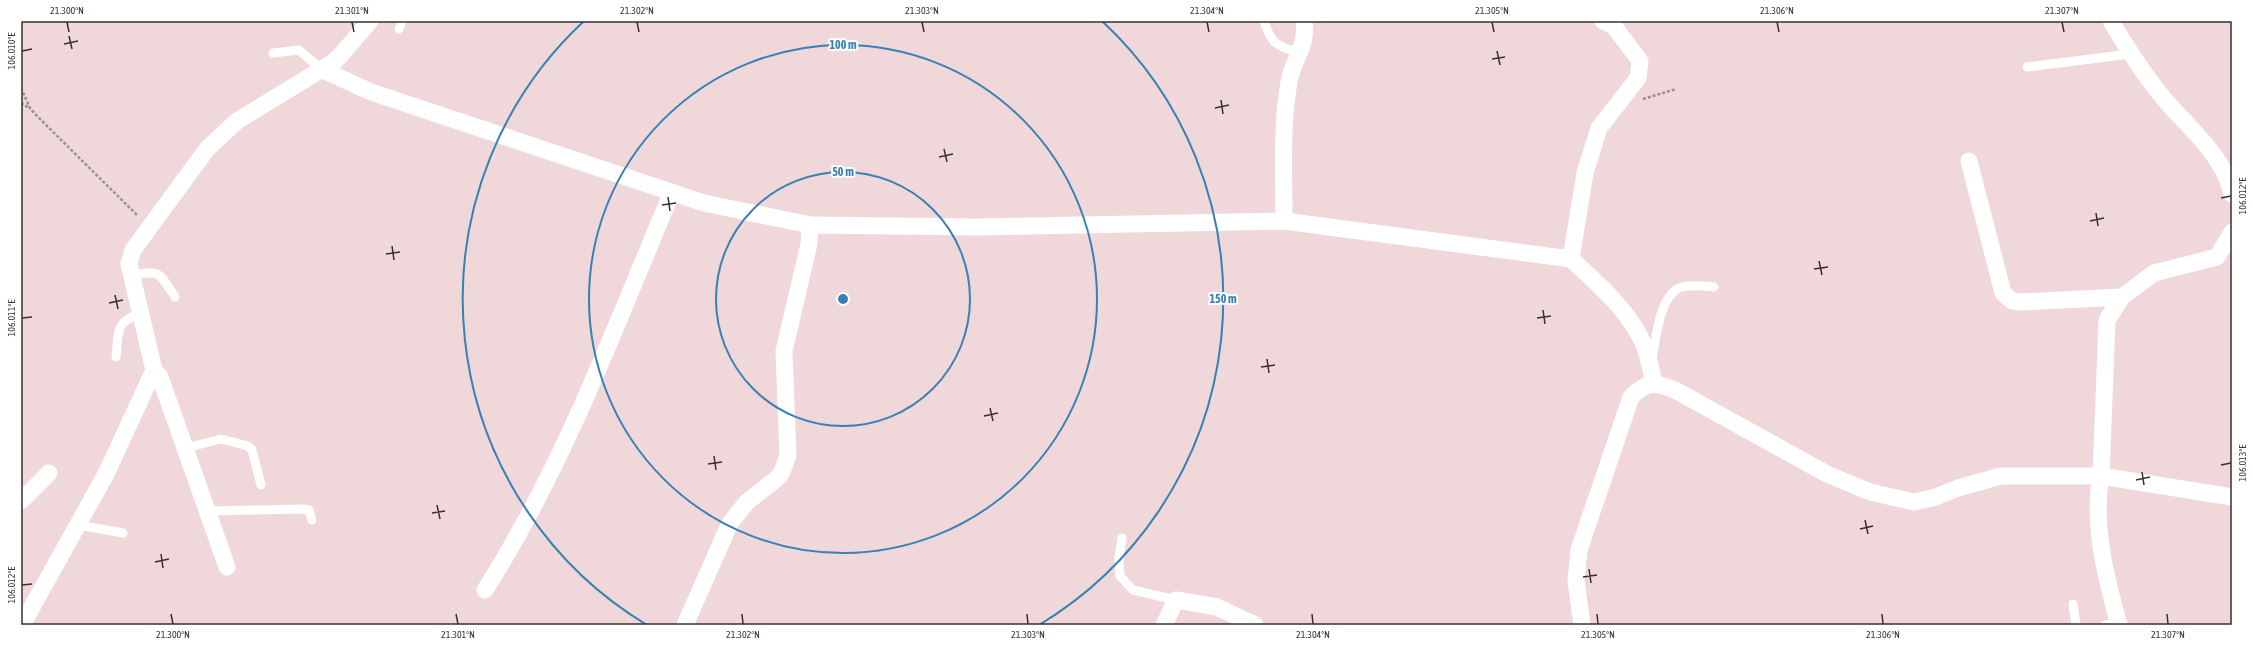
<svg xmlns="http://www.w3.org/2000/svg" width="2253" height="646" viewBox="0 0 2253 646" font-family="'Asap Condensed',sans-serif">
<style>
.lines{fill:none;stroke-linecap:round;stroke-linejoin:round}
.path{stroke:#a08e90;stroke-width:2.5;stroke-dasharray:3 2;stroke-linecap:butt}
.service{stroke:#fff;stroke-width:9}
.minor{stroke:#fff;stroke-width:17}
.ticks{fill:none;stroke:#3a3031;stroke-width:1.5}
.ring{fill:none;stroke:#3781b5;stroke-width:2}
.centre{fill:#3781b5;stroke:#fff;stroke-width:2}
.ring-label{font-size:12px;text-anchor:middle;font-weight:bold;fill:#3781b5;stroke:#fff;stroke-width:4;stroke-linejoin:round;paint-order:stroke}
.neatline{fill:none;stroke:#3a3031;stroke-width:1.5}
.ticks-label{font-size:10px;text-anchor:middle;fill:#3a3031}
</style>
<rect width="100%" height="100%" fill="#f0d7da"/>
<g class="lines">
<g class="path">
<polyline points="21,88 30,108 37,116 138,216"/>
<polyline points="1643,99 1676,89"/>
<polyline points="21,103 29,108"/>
</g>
<g class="service">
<path d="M1264 21C1271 44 1277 46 1299 53"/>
<polyline points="399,29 402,21"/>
<polyline points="273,53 299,50 321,69"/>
<polyline points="2027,67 2130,54"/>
<path d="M131 275C162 270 158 272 175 297"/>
<path d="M116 357C119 331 114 324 140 313"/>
<path d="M1652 359C1656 339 1659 298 1679 288 1688 284 1704 286 1714 287"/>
<polyline points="186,448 221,439 248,446 252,450 261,485"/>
<polyline points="208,511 304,509 309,510 312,520"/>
<polyline points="78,525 123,533"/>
<polyline points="1122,538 1119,558 1120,576 1133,590 1176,600"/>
<polyline points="2073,604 2076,625"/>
<polyline points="2105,625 2118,623"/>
</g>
<g class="minor">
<path d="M1603 21 1613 25 1640 61 1638 78 1599 128 1585 173 1571 259C1598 284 1629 310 1644 345 1649 357 1651 371 1654 383"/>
<path d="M2111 21C2126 47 2142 71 2160 94 2186 126 2223 153 2232 194"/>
<polyline points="321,69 371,92 704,203 810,225 809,244 784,351 788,456 781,474 775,480 747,502 730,523 685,625"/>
<polyline points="1969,161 2003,293 2012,301 2021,302 2122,297"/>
<path d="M1284 221C1284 175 1281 127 1289 82 1293 59 1308 46 1304 21"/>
<polyline points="810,225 976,227 1284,221 1571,259"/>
<polyline points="154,370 160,377 227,567"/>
<polyline points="21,501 49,473"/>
<path d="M485 590C564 466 615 327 672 192"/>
<polyline points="22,625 106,474 154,370 129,264 133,250 207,149 237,121 332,63 340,56 370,21"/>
<polyline points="1164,625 1176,600 1217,607 1255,625"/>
<path d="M1582 625 1576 581 1579 550 1631 397C1647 381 1655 382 1675 390L1827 474 1870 492 1914 502 1936 497 1958 488 2001 476H2101L2107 320 2122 297 2154 273 2217 257 2232 232"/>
<path d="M2119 625C2106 578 2092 525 2101 476L2232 497"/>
</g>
</g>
<path class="ticks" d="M67 22 69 32M352 22 354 32M637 22 639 32M922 22 924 32M1207 22 1209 32M1492 22 1494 32M1777 22 1779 32M2062 22 2064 32M69 36 72 49M64 44 78 41M22 51 32 49M1497 51 1500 65M1492 59 1505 57M1221 100 1223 114M1215 108 1229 105M944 149 947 162M939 157 953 154M668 197 670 211M2221 198 2231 196M662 205 676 203M2096 213 2098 226M2090 221 2104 218M392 246 394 260M386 254 400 252M1819 261 1822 275M1814 269 1828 267M115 295 118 309M109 303 123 300M1543 310 1545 324M22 318 32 317M1537 318 1551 316M1267 359 1269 373M1261 367 1275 365M990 408 993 421M984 416 998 413M714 456 716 470M708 464 722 462M2221 465 2231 463M2142 472 2144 485M2136 480 2150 477M437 505 440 519M432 513 445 511M1865 520 1868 534M1860 529 1873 526M161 554 163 568M155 562 169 559M1589 569 1591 583M1583 577 1597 575M22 585 32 584M171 614 173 624M456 614 458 624M742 614 743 624M1027 614 1028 624M1312 614 1313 624M1597 614 1598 624M1882 614 1883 624M2167 614 2168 624"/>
<g class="ring">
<circle cx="843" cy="299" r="127"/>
<circle cx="843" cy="299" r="254"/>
<path d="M647 625A380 380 0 0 1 584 21M1102 21A380 380 0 0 1 1039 625"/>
</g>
<circle cx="843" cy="299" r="6" class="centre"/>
<g class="ring-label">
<text x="843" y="49">100 m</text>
<text x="843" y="176">50 m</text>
<text x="1223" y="303">150 m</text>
</g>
<rect width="2253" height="646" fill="none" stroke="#ffffff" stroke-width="44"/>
<rect x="22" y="22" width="2209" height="602" class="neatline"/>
<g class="ticks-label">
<text x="67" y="14">21.300°N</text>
<text x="352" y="14">21.301°N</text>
<text x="637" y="14">21.302°N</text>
<text x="922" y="14">21.303°N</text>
<text x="1207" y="14">21.304°N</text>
<text x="1492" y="14">21.305°N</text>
<text x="1777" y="14">21.306°N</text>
<text x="2062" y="14">21.307°N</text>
<text transform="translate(11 51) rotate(-90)" y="4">106.010°E</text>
<text transform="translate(2242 196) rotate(-90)" y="4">106.012°E</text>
<text transform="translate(11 318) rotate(-90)" y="4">106.011°E</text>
<text transform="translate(2242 463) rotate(-90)" y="4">106.013°E</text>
<text transform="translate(11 585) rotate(-90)" y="4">106.012°E</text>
<text x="173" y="638">21.300°N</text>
<text x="458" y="638">21.301°N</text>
<text x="743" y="638">21.302°N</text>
<text x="1028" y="638">21.303°N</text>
<text x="1313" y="638">21.304°N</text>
<text x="1598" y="638">21.305°N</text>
<text x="1883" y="638">21.306°N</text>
<text x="2168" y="638">21.307°N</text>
</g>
</svg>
